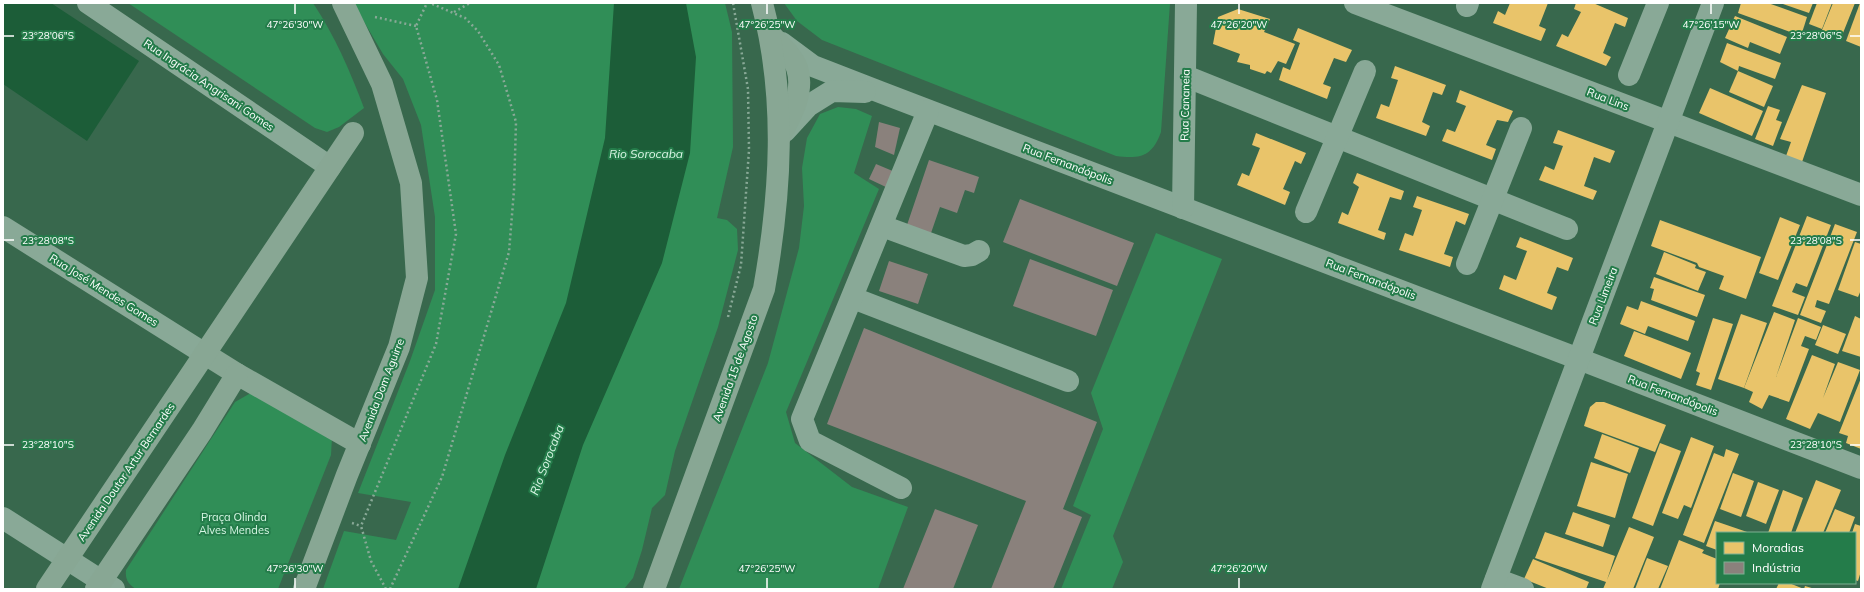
<svg xmlns="http://www.w3.org/2000/svg" width="1864" height="592" viewBox="0 0 1864 592" font-family="Mulish,sans-serif">
<style>
.green{fill:#308e57}
.water{fill:#1c5d38}
.homes{fill:#e9c46a}
.industry{fill:#8a817c}
.lines{fill:none;stroke-linecap:round;stroke-linejoin:round}
.path{stroke:#89a997;stroke-width:2.5;stroke-dasharray:2 3;stroke-linecap:butt}
.minor{stroke:#89a997;stroke-width:22}
.major{stroke:#88a794;stroke-width:22}
.ticks{fill:none;stroke:#fff;stroke-width:1.5}
.labels{text-anchor:middle;stroke-width:4;stroke-linejoin:round;paint-order:stroke}
.street-label{font-size:11px;fill:#fff;stroke:#247c4a}
.park-label{font-size:11px;fill:#d8f7e5;stroke:#247c4a}
.water-label{font-size:12px;font-style:italic;fill:#daf6e5;stroke:#247c4a}
.ticks-label{font-size:10px;text-anchor:middle;fill:#fff;stroke:#247c4a;stroke-width:4;stroke-linejoin:round;paint-order:stroke}
</style>
<rect width="100%" height="100%" fill="#38684d"/>
<g class="green">
<path d="M128 3H313C335 36 350 71 364 108L339 127 327 132 315 128Z"/>
<polygon points="353,3 725,3 732,32 733,147 717,218 727,220 737,229 738,250 718,327 675,451 665,495 652,508 642,550 633,578 624,589 323,589 344,531 396,540 411,502 358,493 410,361 435,290 435,217 421,125 403,79 383,54"/>
<path d="M784 3H1170L1161 132C1152 157 1140 159 1116 156L822 40 797 21Z"/>
<polygon points="838,107 856,109 872,116 854,173 879,189 786,412 795,443 852,487 908,507 878,589 679,589 768,363 799,248 804,206 802,168 807,138 820,114"/>
<polygon points="1156,233 1222,259 1113,536 1123,562 1112,589 1061,589 1091,515 1073,506 1103,429 1091,393"/>
<path d="M272 390 332 437 331 455 278 589H136C128 584 125 579 126 570L235 402 249 394Z"/>
</g>
<g class="water">
<polygon points="3,3 51,3 139,61 87,141 3,84"/>
<polygon points="614,3 686,3 696,57 690,153 662,263 583,445 536,589 458,589 505,455 566,303 605,138"/>
</g>
<g class="homes">
<polygon points="1510,3 1548,3 1539,26 1546,29 1541,41 1493,23 1498,11 1505,15"/>
<polygon points="1576,3 1593,3 1628,18 1625,27 1615,23 1603,53 1611,57 1606,66 1556,46 1562,34 1568,37 1581,12 1574,9"/>
<polygon points="1741,3 1768,3 1807,17 1801,36 1738,13"/>
<polygon points="1780,3 1813,3 1809,13"/>
<polygon points="1817,3 1832,3 1822,29 1809,24"/>
<polygon points="1833,3 1855,3 1841,38 1822,30"/>
<polygon points="1860,3 1861,3 1861,47 1846,41"/>
<polygon points="1238,9 1270,19 1264,32 1295,44 1286,64 1278,61 1271,73 1267,71 1265,74 1250,69 1250,65 1237,62 1240,54 1213,44 1218,17"/>
<polygon points="1735,16 1787,37 1780,54 1750,42 1748,48 1725,38"/>
<polygon points="1298,28 1352,50 1346,62 1334,58 1323,84 1331,87 1327,99 1279,80 1283,67 1290,70 1300,43 1293,40"/>
<polygon points="1727,43 1781,63 1775,79 1739,66 1738,71 1720,62"/>
<polygon points="1395,66 1446,85 1442,95 1433,92 1422,122 1430,126 1426,136 1376,118 1381,104 1389,107 1398,80 1391,78"/>
<polygon points="1738,71 1773,86 1764,107 1729,92"/>
<polygon points="1802,85 1826,93 1802,162 1786,156 1791,142 1780,139"/>
<polygon points="1710,88 1763,111 1752,136 1699,113"/>
<polygon points="1460,90 1513,111 1508,122 1497,120 1486,145 1496,149 1492,160 1442,141 1447,129 1455,132 1466,106 1456,102"/>
<polygon points="1768,106 1780,110 1776,120 1782,122 1773,146 1755,139"/>
<polygon points="1558,130 1615,151 1610,163 1594,157 1584,186 1597,191 1593,200 1539,180 1545,166 1554,170 1563,146 1553,143"/>
<polygon points="1256,133 1306,153 1301,164 1295,161 1283,189 1290,192 1285,205 1237,185 1242,173 1249,176 1260,148 1252,145"/>
<polygon points="1357,173 1404,191 1401,200 1390,197 1378,230 1386,233 1384,240 1338,223 1342,212 1348,215 1359,187 1353,183"/>
<polygon points="1417,196 1469,214 1465,225 1456,221 1444,254 1453,257 1450,267 1399,250 1405,233 1413,236 1422,210 1413,207"/>
<polygon points="1807,216 1831,225 1807,287 1796,283 1792,292 1805,297 1798,315 1772,306"/>
<polygon points="1780,217 1800,225 1778,280 1759,273"/>
<polygon points="1660,220 1761,257 1746,299 1719,289 1724,276 1699,267 1697,263 1651,246"/>
<polygon points="1835,224 1857,232 1829,304 1817,300 1815,307 1826,311 1821,323 1800,315"/>
<polygon points="1520,237 1573,258 1568,271 1557,267 1547,293 1557,297 1552,310 1499,289 1504,275 1516,280 1527,251 1516,247"/>
<polygon points="1855,242 1861,244 1861,290 1858,297 1838,290"/>
<polygon points="1664,252 1696,265 1695,268 1706,272 1698,291 1656,274"/>
<polygon points="1654,277 1705,295 1697,317 1651,300 1654,289 1650,288"/>
<polygon points="1641,301 1695,321 1688,341 1648,326 1645,334 1620,324 1627,306 1638,310"/>
<polygon points="1774,312 1795,320 1776,377 1798,318 1821,327 1816,340 1805,336 1801,346 1809,349 1789,402 1769,395 1762,409 1749,402 1753,392 1744,388"/>
<polygon points="1741,314 1767,323 1744,388 1718,379"/>
<polygon points="1855,316 1861,319 1861,357 1842,351"/>
<polygon points="1713,318 1733,324 1711,390 1696,385 1700,373 1696,371"/>
<polygon points="1823,325 1846,334 1838,354 1815,345"/>
<polygon points="1634,331 1691,353 1681,379 1624,356"/>
<polygon points="1812,355 1835,364 1823,398 1838,362 1860,370 1840,422 1818,413 1810,429 1786,419"/>
<polygon points="1861,378 1861,449 1846,443 1848,436 1839,433"/>
<polygon points="1596,402 1604,402 1666,425 1655,452 1584,426 1590,407"/>
<polygon points="1602,434 1639,448 1630,473 1594,458"/>
<polygon points="1691,437 1714,446 1691,508 1684,505 1678,519 1662,513"/>
<polygon points="1660,443 1681,451 1653,526 1632,518"/>
<polygon points="1726,449 1739,454 1704,543 1683,535 1714,453 1724,457"/>
<polygon points="1591,462 1628,474 1615,518 1577,506"/>
<polygon points="1733,473 1754,481 1741,517 1720,509"/>
<polygon points="1816,480 1841,490 1823,533 1795,533"/>
<polygon points="1758,482 1779,490 1766,524 1746,516"/>
<polygon points="1783,490 1803,498 1791,533 1768,533"/>
<polygon points="1835,509 1855,517 1849,533 1825,533"/>
<polygon points="1573,512 1610,525 1603,547 1565,534"/>
<polygon points="1715,521 1750,533 1717,533 1717,550 1706,546"/>
<polygon points="1855,524 1861,526 1861,571 1858,581 1855,580 1855,533 1852,533"/>
<polygon points="1629,527 1654,537 1633,589 1603,589 1606,582 1535,558 1545,532 1615,556 1607,580"/>
<polygon points="1679,540 1704,550 1702,553 1717,559 1717,583 1720,583 1718,589 1660,589"/>
<polygon points="1647,558 1668,566 1658,589 1635,589"/>
<polygon points="1533,559 1589,582 1586,589 1549,589 1524,579"/>
<polygon points="1779,583 1789,583 1804,589 1805,586 1815,589 1776,589"/>
</g>
<g class="industry">
<polygon points="879,122 900,128 894,155 875,147"/>
<polygon points="929,160 979,177 974,193 965,190 957,213 940,207 931,233 907,225"/>
<polygon points="876,164 895,172 888,188 869,179"/>
<polygon points="1020,199 1134,243 1117,286 1003,242"/>
<polygon points="1030,259 1113,290 1096,336 1013,306"/>
<polygon points="889,261 928,274 918,304 879,291"/>
<polygon points="864,328 1097,422 1063,509 1082,517 1053,589 991,589 1026,501 827,424"/>
<polygon points="935,509 978,525 953,589 903,589"/>
</g>
<g class="lines">
<g class="path">
<polyline points="454,12 470,3"/>
<polyline points="375,17 416,26"/>
<polyline points="728,317 741,265 749,150 748,89 733,3"/>
<polyline points="352,523 361,526"/>
<polyline points="386,589 371,561 361,526 436,344 456,234 437,100 416,26 427,3"/>
<polyline points="390,589 442,477 509,252 514,190 516,122 499,65 478,31 465,18 430,3"/>
</g>
<g class="minor">
<polyline points="88,3 330,167"/>
<polyline points="1355,3 1861,195"/>
<polyline points="1467,6 1468,3"/>
<polyline points="782,43 813,66 880,92 1579,359 1861,468"/>
<polyline points="1629,75 1658,3"/>
<polyline points="1185,76 1567,229"/>
<polyline points="785,131 808,106 832,91 865,92"/>
<polyline points="1183,208 1186,3"/>
<polyline points="1306,212 1365,71"/>
<polyline points="882,226 964,256 972,255 979,251"/>
<polyline points="3,227 205,354"/>
<polyline points="1467,264 1521,128"/>
<polyline points="853,298 1068,381"/>
<polyline points="901,488 810,441 802,419 928,111"/>
<polyline points="3,518 114,589"/>
<polyline points="1496,579 1523,589"/>
<polyline points="1492,589 1713,3"/>
</g>
<g class="major">
<path d="M770 34C779 44 793 56 797 68 805 92 790 118 779 138"/>
<polyline points="205,354 237,374 360,444"/>
<polyline points="47,589 353,133"/>
<polyline points="96,589 202,431 237,374"/>
<polyline points="304,589 347,475 399,347 417,278 411,183 382,84 343,3"/>
<path d="M654 589 764 289C781 193 787 98 762 3"/>
</g>
</g>
<path class="ticks" d="M295 4V14M767 4V14M1239 4V14M1711 4V14M4 36H14M1850 36H1860M4 240H14M1850 240H1860M4 445H14M1850 445H1860M295 578V588M767 578V588M1239 578V588"/>
<g class="labels">
<g class="street-label">
<text transform="translate(209 85) rotate(34)" y="4">Rua Ingrácia Angrisani Gomes</text>
<text transform="translate(1608 99) rotate(21)" y="4">Rua Lins</text>
<text transform="translate(1185 105) rotate(-89)" y="4">Rua Cananeia</text>
<text transform="translate(1068 164) rotate(21)" y="4">Rua Fernandópolis</text>
<text transform="translate(1371 279) rotate(21)" y="4">Rua Fernandópolis</text>
<text transform="translate(104 290) rotate(32)" y="4">Rua José Mendes Gomes</text>
<text transform="translate(1603 296) rotate(-69)" y="4">Rua Limeira</text>
<text transform="translate(735 368) rotate(-70)" y="4">Avenida 15 de Agosto</text>
<text transform="translate(381 390) rotate(-69)" y="4">Avenida Dom Aguirre</text>
<text transform="translate(1673 395) rotate(21)" y="4">Rua Fernandópolis</text>
<text transform="translate(126 472) rotate(-56)" y="4">Avenida Doutor Artur Bernardes</text>
</g>
<g class="park-label">
<text x="234" y="521">Praça Olinda<tspan x="234" dy="13">Alves Mendes</tspan></text>
</g>
<g class="water-label">
<text x="646" y="158">Rio Sorocaba</text>
<text transform="translate(547 460) rotate(-69)" y="4">Rio Sorocaba</text>
</g>
</g>
<g class="ticks-label">
<text x="295" y="28">47°26'30"W</text>
<text x="767" y="28">47°26'25"W</text>
<text x="1239" y="28">47°26'20"W</text>
<text x="1711" y="28">47°26'15"W</text>
<text x="48" y="39">23°28'06"S</text>
<text x="1816" y="39">23°28'06"S</text>
<text x="48" y="244">23°28'08"S</text>
<text x="1816" y="244">23°28'08"S</text>
<text x="48" y="448">23°28'10"S</text>
<text x="1816" y="448">23°28'10"S</text>
<text x="295" y="572">47°26'30"W</text>
<text x="767" y="572">47°26'25"W</text>
<text x="1239" y="572">47°26'20"W</text>
</g>
<rect width="1864" height="592" fill="none" stroke="#ffffff" stroke-width="8"/>
<rect x="1716" y="532" width="140" height="52" fill="#247c4a" stroke="#7cb092"/>
<rect x="1724" y="542" width="20" height="12" fill="#e9c46a" stroke="#7cb092"/>
<text x="1752" y="552" font-size="12" fill="#ffffff">Moradias</text>
<rect x="1724" y="562" width="20" height="12" fill="#8a817c" stroke="#7cb092"/>
<text x="1752" y="572" font-size="12" fill="#ffffff">Indústria</text>
</svg>
